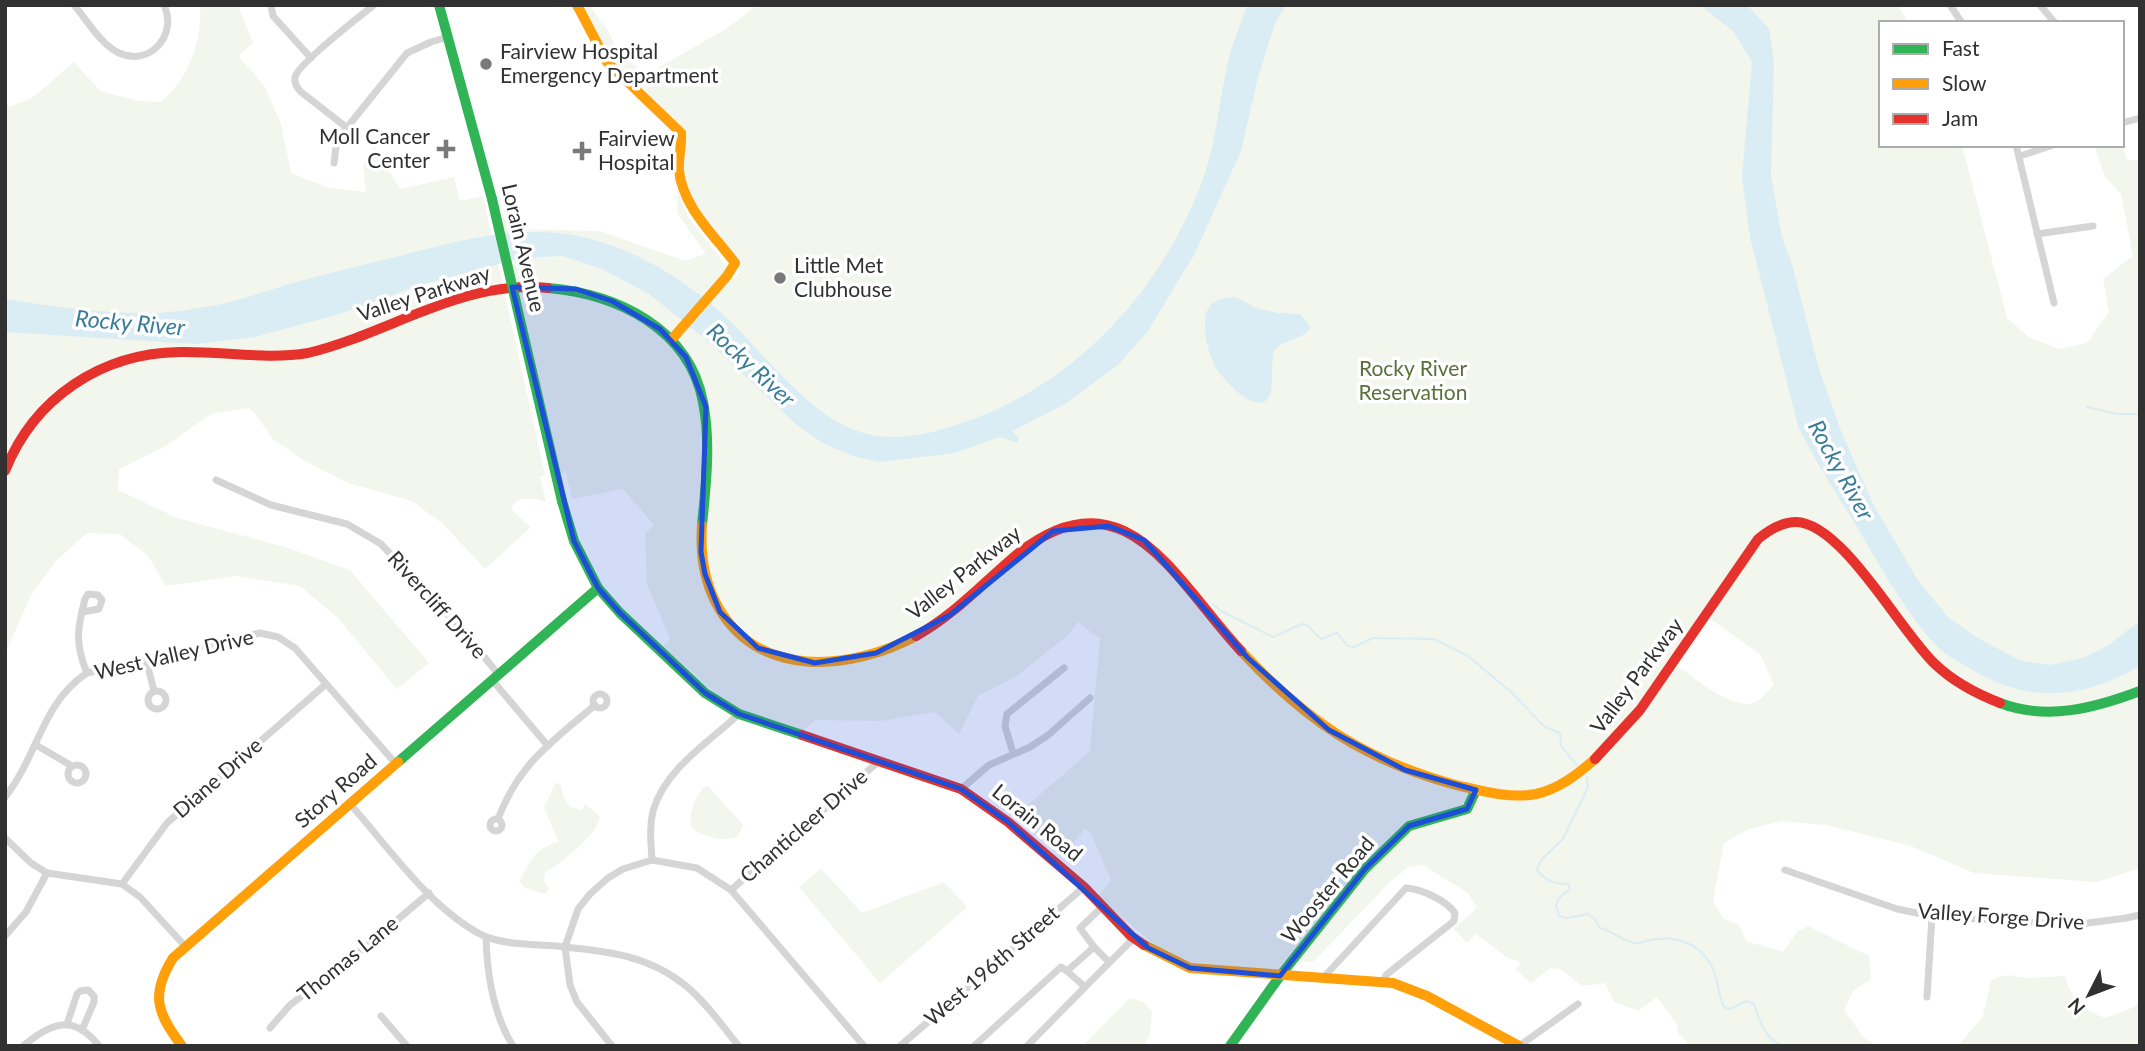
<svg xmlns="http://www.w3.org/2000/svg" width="2145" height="1051" viewBox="0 0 2145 1051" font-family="Lato,sans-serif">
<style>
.green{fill:#f2f6ed;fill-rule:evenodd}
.water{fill:#daecf4}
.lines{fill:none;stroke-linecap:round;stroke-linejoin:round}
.stream{stroke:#daecf4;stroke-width:2}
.street{stroke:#d5d5d5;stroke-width:7}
.fast{stroke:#30b455;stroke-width:10}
.slow{stroke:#ff9f0a;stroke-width:10}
.jam{stroke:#e5322d;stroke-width:10}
.fast-bridge{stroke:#30b455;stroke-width:10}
.marked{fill:#1d4ed8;fill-opacity:0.2;stroke:#1d4ed8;stroke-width:5;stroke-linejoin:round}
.poi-dot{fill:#797979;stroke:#fff;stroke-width:2.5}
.labels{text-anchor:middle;stroke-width:7;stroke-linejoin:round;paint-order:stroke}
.poi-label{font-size:21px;fill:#313131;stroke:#fff;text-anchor:start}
.street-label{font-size:21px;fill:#313131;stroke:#fff}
.park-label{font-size:21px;fill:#59703b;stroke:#fff}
.water-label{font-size:23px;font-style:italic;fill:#397d99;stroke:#fff}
</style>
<rect width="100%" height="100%" fill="#fff"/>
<g class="green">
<path d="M200 5H238L253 43 238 56 264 85 281 124 291 173 329 188 366 192 363 164 374 146 400 189 454 177 460 201 483 196 545 475 540 476 546 502C532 498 516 494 511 510L531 527 485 569 443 524 412 501 348 483 303 460 273 439 253 411 248 408 211 414 164 447 119 469 118 490 177 518 285 547 350 570 429 663 397 689 338 618 300 586 237 576 166 586 148 556 120 534 87 533 56 561 31 595 5 654V104L9 107 32 98 74 62 100 91 139 101 161 102C189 78 202 42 200 5Z"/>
<path d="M580 5H589L608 31 616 48 645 75 726 29 754 8 753 5H1897L1909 23H1881V145H1962L2007 318 2030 338 2059 349 2087 343 2109 312 2103 279 2133 256 2121 194 2105 177 2094 145 2122 144 2127 160H2140V868L2097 882 1974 873 1911 846 1826 825 1782 821 1749 829 1724 843 1713 901 1723 918 1739 925 1746 941 1783 952 1797 932 1808 926 1869 956 1871 979 1853 991 1844 1010 1864 1038 1878 1046H1690L1678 1033 1677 1025 1657 997 1638 1011 1614 1002 1605 983 1582 986 1560 969 1551 968 1531 983 1515 969 1522 963 1506 957 1476 934 1467 943 1453 928 1470 915 1477 907 1468 893 1423 865 1408 867 1391 881 1313 962 1291 961 1280 976 1172 960 1098 896 1111 880 1091 834 1085 829 1063 856 1015 816 1088 753 1090 749 1100 639 1078 622 1068 635 1014 678 978 696 959 734 935 712 881 721 815 720 800 733 735 711 663 646 670 639 647 584 645 534 654 525 623 489 572 499 566 473 552 475 502 213 516 229 600 231 685 261 706 254 677 213 678 192 689 218 731 272 728 276 735 278 740 272 696 214 677 170 684 135 607 64ZM1706 616 1760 654 1774 684C1768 692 1758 704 1748 704 1724 704 1692 676 1673 663Z"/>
<path d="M560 783 564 798 570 807 581 810 585 804 600 817C596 837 562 861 545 873L544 881 549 889 545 894 525 888 519 881C532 860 533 849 559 842L544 808 555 784Z"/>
<path d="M707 785 743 825 737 837C719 842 706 838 691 827 689 812 695 794 707 785Z"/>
<polygon points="821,869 862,913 944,882 967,907 880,983 799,887"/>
<path d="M2007 975 2026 978 2065 976C2072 1001 2081 1009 2105 1018L2132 1008 2140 1001V1046H1958L1983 1016 1991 980Z"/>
<polygon points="1130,998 1143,1002 1152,1011 1150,1034 1144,1046 1083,1046"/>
</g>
<g class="water">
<path d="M1247 5H1286L1275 23 1258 77 1241 151 1195 253 1148 331 1118 365 1065 404 1012 431 1019 439 1017 443 1000 437 954 453 880 462 852 456 823 443 798 426 709 342 649 294 602 269 562 256 521 258 420 285 336 315 255 337 196 344 5 332V299C55 307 104 314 154 313 175 313 197 308 217 305 243 300 268 290 293 283 328 273 364 265 400 256 446 244 492 231 540 232 609 232 680 273 729 320 757 348 782 379 812 404 861 445 902 443 959 424 1075 387 1166 287 1205 173 1218 134 1220 90 1231 50 1236 35 1242 20 1247 5Z"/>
<path d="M1700 5H1747L1769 29 1774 61 1771 176 1782 237 1792 264 1819 369 1841 431 1873 504 1919 582 1949 618 1976 637 2021 661 2049 665 2083 658 2107 646 2140 621V666C2081 700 2028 704 1969 668 1960 662 1949 657 1942 651 1913 625 1880 566 1860 532 1839 497 1816 463 1798 426L1750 237 1742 177 1752 62 1734 32Z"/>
<path d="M1236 297 1256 308 1277 313 1300 314 1311 327C1304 340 1284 338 1274 351 1270 364 1275 389 1268 398 1256 416 1221 378 1215 366 1208 351 1205 340 1205 324 1205 303 1216 298 1236 297Z"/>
</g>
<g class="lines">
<g class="stream">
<polyline points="2087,407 2117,414 2140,414"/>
<polyline points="1213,604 1221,611 1273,637 1302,624 1307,625 1321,639 1337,633 1348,646 1354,647 1373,638 1434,639 1468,656 1511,692 1545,727 1560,733 1561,746 1577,765"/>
<path d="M1587 777 1588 787 1563 839 1541 860 1537 870C1546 881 1554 884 1568 884L1570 889 1559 898 1556 905 1559 916 1567 918 1588 914 1595 919 1600 928C1613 931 1622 941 1635 943 1640 944 1645 941 1650 940 1675 935 1698 942 1711 965 1719 979 1717 993 1724 1007L1730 1009 1747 1001 1754 1004C1760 1022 1764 1037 1782 1046"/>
</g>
<g class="street">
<path d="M74 5C87 20 101 45 119 53 150 67 178 35 164 5"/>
<polyline points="271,5 273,16 311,58"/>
<polyline points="1950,5 1962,23"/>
<polyline points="2040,5 2055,23"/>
<polyline points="2122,123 2140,118"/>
<path d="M346 127 301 92C297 88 294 83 295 77 298 64 360 16 374 5"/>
<polyline points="2016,145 2054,303"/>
<polyline points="2020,156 2053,145"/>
<polyline points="334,163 336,147 341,135 407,53 431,42 448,37"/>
<polyline points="2037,234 2093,226"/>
<polyline points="216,480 271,505 347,524 381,544 464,632 499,675"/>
<path d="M82 612 99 609 102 600 98 595 88 594 85 599C77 629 75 644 87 673"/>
<polyline points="146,659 154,691"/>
<polyline points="493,681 548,746"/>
<circle cx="157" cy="700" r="9"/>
<circle cx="600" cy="701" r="7"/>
<polyline points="36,745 72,766"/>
<polyline points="1013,753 1005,726 1007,714 1064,668"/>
<circle cx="77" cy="774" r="9"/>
<polyline points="961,789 989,765 1030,747 1047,736 1090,698"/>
<path d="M5 797C38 756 42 702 87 673L260 633 278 637 295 648 396 764"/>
<path d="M351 805C389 848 431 909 482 935 503 945 533 944 556 946 604 951 647 954 686 986 706 1002 722 1026 739 1046"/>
<circle cx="496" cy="825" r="6"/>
<path d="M498 819C519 763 552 742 595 705"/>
<polyline points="5,838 31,863 47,873 122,884 140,897 185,946"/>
<path d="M652 860C651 843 649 827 653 811 665 769 709 742 739 714"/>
<polyline points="1785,870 1897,909 1932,916 2073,925 2126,918 2140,915"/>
<polyline points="122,884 167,823 326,684"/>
<polyline points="731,890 878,762"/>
<polyline points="5,936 26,912 47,873"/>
<path d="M486 937C487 974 493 1014 513 1046"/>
<polyline points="1094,947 1080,928 1103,906"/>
<polyline points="1109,962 1094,947 1067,971 1085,987 1134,938"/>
<path d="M1323 978 1406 888C1421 889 1446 900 1455 913L1454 921 1386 975 1384 981"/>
<polyline points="1927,997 1932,916"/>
<polyline points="381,1016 407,1046"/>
<polyline points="67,1024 77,994 80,991 88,990 94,996 94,1002 82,1030"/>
<polyline points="270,1028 290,1005 364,948 429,893"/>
<path d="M23 1046C51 1023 73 1013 99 1046"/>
<polyline points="612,1046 577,1002 570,985 565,947 578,909 590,894 608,878 623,869 652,860 697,868 731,890 864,1046"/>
<polyline points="900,1046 1084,887"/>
<polyline points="974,1046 1061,967 1067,971"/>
<polyline points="1027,1046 1085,987"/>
<polyline points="1519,1046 1578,1004"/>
</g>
<g class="fast">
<polyline points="439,5 492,199"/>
<path d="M548 288C617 294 689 328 703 402 711 442 706 485 702 525"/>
<polyline points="562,501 574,541 598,588 620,613 705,693 739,714 802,735"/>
<path d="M2000 703C2047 721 2095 708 2140 691"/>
<polyline points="398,762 598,588"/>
<polyline points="1230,1046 1280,976 1365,869 1409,826 1467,809 1476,790"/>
</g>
<g class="slow">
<path d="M577 5 607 62 681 133C682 146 678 158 679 171 683 207 714 235 735 263L727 276 672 339"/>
<path d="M702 525C700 553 703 578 716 603 756 680 850 671 916 636"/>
<path d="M1241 651C1306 721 1364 760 1456 785 1482 791 1509 799 1536 794 1559 789 1578 774 1595 759"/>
<polyline points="1144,945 1190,968 1393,983 1427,996 1519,1046"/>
<path d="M182 1046C157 1013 150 995 173 958L398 762"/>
</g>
<g class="jam">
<path d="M5 471C34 398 101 353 180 352 222 351 266 360 308 353 388 334 463 279 548 288"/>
<path d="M916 636C954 615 982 584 1015 556 1125 466 1176 582 1241 651"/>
<polyline points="802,735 961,789 1008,822 1084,887 1131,936 1144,945"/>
<path d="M1595 759 1640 710 1758 539C1769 530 1782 522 1796 522 1843 523 1901 633 1936 665 1954 682 1977 694 2000 703"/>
</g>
<polyline class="fast-bridge" points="492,199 562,501"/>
</g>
<path class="marked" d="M512 287 576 289 612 301 660 329 686 357 706 407 701 552 705 574 720 612 758 648 815 663 876 653 950 615 1053 531 1109 526 1144 540 1248 658 1329 730 1405 770 1476 790 1467 809 1409 826 1365 869 1280 976 1190 968 1148 948 1008 822 961 789 739 714 705 693 620 613 598 588 574 541Z"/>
<g class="poi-dot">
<circle cx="486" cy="64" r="7"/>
<path d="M442.5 138.5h7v7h7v7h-7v7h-7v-7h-7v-7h7z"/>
<path d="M578.5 140.5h7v7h7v7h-7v7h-7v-7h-7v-7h7z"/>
<circle cx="780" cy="278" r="7"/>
</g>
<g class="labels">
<g class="poi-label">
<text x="500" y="59">Fairview Hospital<tspan x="500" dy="24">Emergency Department</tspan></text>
<text x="430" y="144" text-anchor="end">Moll Cancer<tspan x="430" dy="24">Center</tspan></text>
<text x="598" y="146">Fairview<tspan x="598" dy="24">Hospital</tspan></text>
<text x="794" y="273">Little Met<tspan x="794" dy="24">Clubhouse</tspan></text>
</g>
<g class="street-label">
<text transform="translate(523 248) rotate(77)" y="7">Lorain Avenue</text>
<text transform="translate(424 294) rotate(-18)" y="7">Valley Parkway</text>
<text transform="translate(964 573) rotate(-38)" y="7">Valley Parkway</text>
<text transform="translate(437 605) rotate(48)" y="7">Rivercliff Drive</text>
<text transform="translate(174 655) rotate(-13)" y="7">West Valley Drive</text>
<text transform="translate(1637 676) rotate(-53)" y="7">Valley Parkway</text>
<text transform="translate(218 778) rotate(-41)" y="7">Diane Drive</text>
<text transform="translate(336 791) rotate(-41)" y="7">Story Road</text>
<text transform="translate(1037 823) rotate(39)" y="7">Lorain Road</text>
<text transform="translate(804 826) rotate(-41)" y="7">Chanticleer Drive</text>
<text transform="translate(1328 890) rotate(-50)" y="7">Wooster Road</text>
<text transform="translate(2001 917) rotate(4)" y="7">Valley Forge Drive</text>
<text transform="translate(348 959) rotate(-39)" y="7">Thomas Lane</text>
<text transform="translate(992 966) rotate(-41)" y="7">West 196th Street</text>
</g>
<g class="park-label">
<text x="1413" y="376">Rocky River<tspan x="1413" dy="24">Reservation</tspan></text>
</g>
<g class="water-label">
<text transform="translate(130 323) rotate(5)" y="8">Rocky River</text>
<text transform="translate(751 365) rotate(43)" y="8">Rocky River</text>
<text transform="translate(1841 470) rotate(61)" y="8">Rocky River</text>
</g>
</g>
<rect width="2145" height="1051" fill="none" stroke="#313131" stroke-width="14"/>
<rect x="1879" y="21" width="245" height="126" fill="#ffffff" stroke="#adadad" stroke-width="2"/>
<rect x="1893" y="44" width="35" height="10" fill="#30b455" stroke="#adadad" stroke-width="2"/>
<text x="1942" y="56" font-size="21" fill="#313131">Fast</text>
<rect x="1893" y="79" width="35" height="10" fill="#ff9f0a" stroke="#adadad" stroke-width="2"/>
<text x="1942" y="91" font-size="21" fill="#313131">Slow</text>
<rect x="1893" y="114" width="35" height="10" fill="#e5322d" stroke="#adadad" stroke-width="2"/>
<text x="1942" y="126" font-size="21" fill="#313131">Jam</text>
<g transform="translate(2089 995) rotate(228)" stroke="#ffffff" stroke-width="5" paint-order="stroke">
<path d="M0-5L12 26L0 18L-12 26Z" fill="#313131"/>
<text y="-10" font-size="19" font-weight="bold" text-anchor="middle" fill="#313131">N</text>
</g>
</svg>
